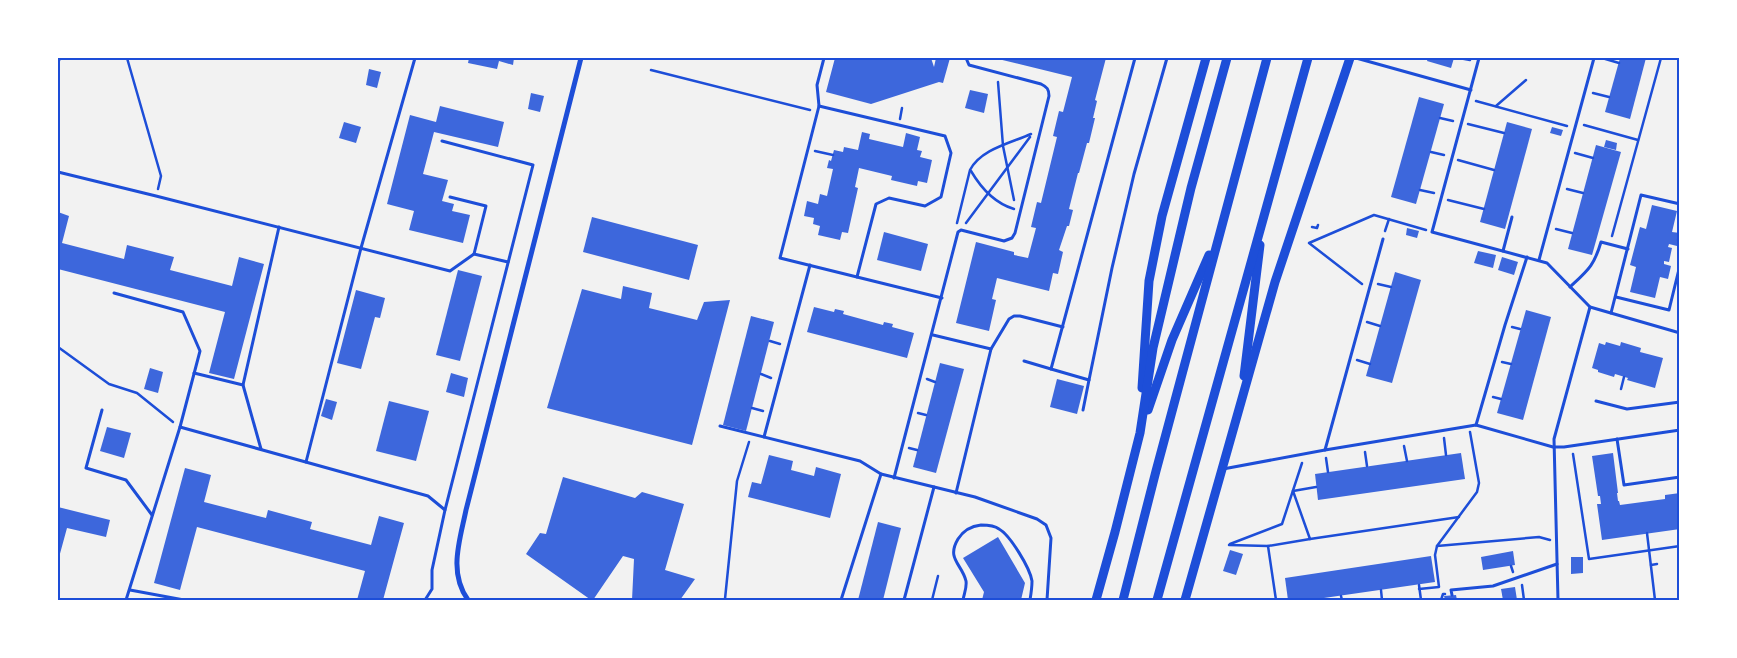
<svg xmlns="http://www.w3.org/2000/svg" width="1737" height="658" viewBox="0 0 1737 658" font-family="Bitter,serif">
<style>
.building{fill:#3d67dc}
.lines{fill:none;stroke-linecap:round;stroke-linejoin:round}
.path{stroke:#1d4ed8;stroke-width:2.5}
.service{stroke:#1d4ed8;stroke-width:3}
.minor{stroke:#1d4ed8;stroke-width:5}
.secondary{stroke:#1d4ed8;stroke-width:9}
.neatline{fill:none;stroke:#1d4ed8;stroke-width:2}
</style>
<rect width="100%" height="100%" fill="#f2f2f2"/>
<g class="building">
<polygon points="469,58 514,58 513,65 499,61 497,69 468,63"/>
<polygon points="835,58 931,58 934,67 936,58 950,58 943,83 939,82 871,104 826,92"/>
<polygon points="994,58 1106,58 1095,100 1097,101 1093,118 1095,118 1089,143 1087,143 1079,173 1078,173 1069,209 1073,210 1069,226 1067,226 1059,250 1063,252 1058,274 1053,273 1049,291 997,278 992,299 996,300 989,331 956,323 976,242 1014,252 1014,255 1028,258 1036,228 1031,227 1037,202 1041,203 1057,137 1053,136 1059,111 1063,112 1072,77"/>
<polygon points="1428,58 1454,58 1451,68 1427,61"/>
<polygon points="1620,58 1646,58 1630,119 1605,112"/>
<polygon points="369,69 381,72 377,88 366,85"/>
<polygon points="970,90 988,94 984,113 965,108"/>
<polygon points="531,93 544,96 540,112 528,109"/>
<polygon points="1419,97 1444,104 1416,204 1391,197"/>
<polygon points="440,106 504,122 498,147 434,132 423,174 448,180 442,201 454,204 452,211 470,215 463,243 409,230 414,211 387,204 410,115 436,122"/>
<polygon points="344,122 361,127 356,143 339,138"/>
<polygon points="1507,122 1532,129 1505,229 1480,222"/>
<polygon points="1552,127 1563,130 1561,136 1550,133"/>
<polygon points="862,132 870,134 869,139 903,147 906,133 920,137 917,150 922,151 920,157 932,160 927,183 918,181 917,186 891,180 892,176 859,168 855,187 858,188 848,233 842,232 840,240 818,235 820,226 813,224 814,218 804,216 807,201 818,204 820,194 827,196 833,169 827,168 829,160 831,161 834,150 843,152 844,147 858,150"/>
<polygon points="1606,140 1617,143 1616,150 1604,147"/>
<polygon points="1596,145 1621,152 1592,255 1568,249"/>
<polygon points="1652,205 1677,211 1672,232 1680,233 1677,246 1669,244 1668,247 1672,248 1669,262 1664,261 1664,264 1671,266 1668,279 1660,277 1655,298 1630,292 1636,267 1630,265 1640,227 1646,229"/>
<polygon points="58,212 69,216 62,243 124,259 127,245 174,257 170,270 232,286 239,257 264,264 234,379 209,373 225,312 58,269"/>
<polygon points="592,217 698,245 689,280 583,252"/>
<polygon points="1407,228 1419,231 1417,238 1406,235"/>
<polygon points="884,232 928,244 921,271 877,260"/>
<polygon points="1478,251 1496,255 1493,268 1474,263"/>
<polygon points="1502,257 1518,262 1514,275 1498,270"/>
<polygon points="458,270 482,276 460,361 436,355"/>
<polygon points="1395,272 1421,280 1392,383 1366,376"/>
<polygon points="623,286 652,293 649,308 697,320 704,302 730,300 692,445 547,408 582,289 621,299"/>
<polygon points="356,290 385,298 380,318 375,317 361,369 337,363"/>
<polygon points="814,307 834,312 835,309 844,311 843,314 883,325 884,322 893,324 892,327 914,333 907,358 807,332"/>
<polygon points="1526,310 1551,317 1523,420 1497,413"/>
<polygon points="751,316 774,322 746,431 723,425"/>
<polygon points="1606,342 1620,346 1621,342 1641,348 1640,352 1663,358 1655,388 1627,380 1628,378 1615,374 1614,377 1598,372 1598,370 1592,368 1599,343 1605,345"/>
<polygon points="940,363 964,369 936,473 913,467"/>
<polygon points="150,368 163,372 158,393 144,389"/>
<polygon points="451,373 468,378 464,397 446,392"/>
<polygon points="1057,379 1084,386 1077,414 1050,407"/>
<polygon points="326,399 337,402 332,420 321,416"/>
<polygon points="389,401 429,411 416,461 376,451"/>
<polygon points="107,427 131,433 124,458 100,451"/>
<polygon points="1461,453 1465,479 1318,500 1315,474"/>
<polygon points="1613,453 1618,493 1617,493 1618,501 1619,501 1620,505 1665,499 1665,495 1680,493 1680,529 1602,540 1597,504 1601,504 1600,496 1598,496 1592,456"/>
<polygon points="769,455 793,461 791,470 814,476 816,467 841,474 830,518 748,497 752,482 761,484"/>
<polygon points="185,468 211,475 204,502 266,518 268,510 312,522 310,529 371,545 379,516 404,523 383,600 357,600 365,571 197,527 180,590 154,583"/>
<polygon points="563,477 635,498 642,492 684,504 665,570 695,579 680,600 632,600 634,559 623,556 593,600 591,600 526,554 540,533 546,534"/>
<polygon points="58,507 110,520 106,537 67,528 58,561"/>
<polygon points="878,522 901,528 883,600 858,600"/>
<polygon points="998,537 1025,583 1021,600 982,600 984,592 963,558"/>
<polygon points="1230,550 1243,554 1236,575 1223,571"/>
<polygon points="1513,551 1515,565 1483,570 1481,557"/>
<polygon points="1431,556 1435,582 1310,600 1288,600 1285,578"/>
<polygon points="1571,557 1583,557 1583,573 1571,574"/>
<polygon points="1515,587 1517,600 1503,600 1501,589"/>
<polygon points="1456,595 1457,600 1445,600 1444,596"/>
</g>
<g class="lines">
<g class="path">
<polyline points="127,58 161,176 158,189"/>
<polyline points="1459,58 1470,60"/>
<polyline points="1602,58 1619,63"/>
<polyline points="58,63 60,58"/>
<polyline points="651,70 810,110"/>
<polyline points="998,82 1003,146 1014,200"/>
<polyline points="1593,93 1609,97"/>
<polyline points="1476,101 1567,126"/>
<polyline points="1496,106 1526,80"/>
<polyline points="1440,118 1453,121"/>
<polyline points="900,119 902,108"/>
<polyline points="1468,124 1504,133"/>
<polyline points="1584,125 1638,140"/>
<polyline points="815,151 833,155"/>
<polyline points="1431,152 1444,155"/>
<polyline points="1575,153 1593,158"/>
<polyline points="1458,160 1494,170"/>
<path d="M971 171C981 188 994 203 1014 209"/>
<polyline points="1567,189 1583,193"/>
<polyline points="1420,190 1434,193"/>
<polyline points="1448,200 1484,209"/>
<path d="M957 223 970 170C981 149 1011 143 1031 134"/>
<polyline points="966,223 1030,137"/>
<polyline points="1312,227 1317,228 1318,225"/>
<polyline points="1556,229 1572,233"/>
<polyline points="1385,231 1389,219"/>
<polyline points="1612,236 1661,58"/>
<polyline points="1678,240 1680,240"/>
<polyline points="1362,284 1309,243 1374,215 1426,230"/>
<polyline points="1378,284 1391,287"/>
<polyline points="1367,322 1380,326"/>
<polyline points="1512,327 1520,329"/>
<polyline points="770,341 780,344"/>
<polyline points="58,347 109,384 137,393 173,422"/>
<polyline points="1357,360 1370,364"/>
<polyline points="1502,362 1511,364"/>
<polyline points="761,374 771,378"/>
<polyline points="927,379 935,382"/>
<polyline points="1621,389 1624,377"/>
<polyline points="1493,397 1501,399"/>
<polyline points="752,408 763,411"/>
<polyline points="918,413 926,415"/>
<polyline points="1444,438 1446,455"/>
<polyline points="1404,446 1407,461"/>
<polyline points="909,448 917,450"/>
<polyline points="1365,452 1367,466"/>
<polyline points="1573,454 1589,559 1680,546"/>
<polyline points="1326,458 1328,472"/>
<polyline points="1647,533 1655,600"/>
<polyline points="1310,539 1293,491 1316,487"/>
<polyline points="1230,544 1282,524 1302,463"/>
<polyline points="1229,545 1268,546 1310,539 1459,517"/>
<polyline points="1268,546 1276,600"/>
<polyline points="1437,546 1539,537 1550,540"/>
<polyline points="1651,565 1657,564"/>
<polyline points="1511,566 1513,572"/>
<polyline points="1419,585 1421,600"/>
<polyline points="1522,585 1524,600"/>
<polyline points="1419,589 1439,587 1435,555 1437,546 1477,492 1479,483 1470,432"/>
<polyline points="1381,590 1382,600"/>
<polyline points="1341,596 1342,600"/>
<polyline points="728,600 725,599 737,481 749,442"/>
<polyline points="932,600 938,576"/>
<polyline points="1441,600 1443,594 1445,594"/>
</g>
<g class="service">
<polyline points="824,58 817,85 819,106 780,258 942,298"/>
<polyline points="1135,58 1051,369 1089,380 1112,268 1134,174 1167,58"/>
<polyline points="1356,58 1471,90"/>
<polyline points="1479,58 1432,232 1547,263 1590,307 1680,333"/>
<polyline points="819,106 945,136 951,153 941,197 925,206 889,198 876,204 857,277"/>
<polyline points="442,141 533,165 445,510"/>
<polyline points="58,172 156,196 450,271 474,254 508,262"/>
<polyline points="450,197 486,206 474,254"/>
<polyline points="1503,251 1512,217"/>
<polyline points="1539,260 1594,58"/>
<path d="M1570 287C1588 270 1594 266 1601 242L1628 249"/>
<polyline points="114,293 183,312 200,351 180,427"/>
<polyline points="1616,297 1669,310 1680,265"/>
<polyline points="1611,313 1641,195 1680,204"/>
<polyline points="933,335 991,349"/>
<polyline points="1024,361 1051,369"/>
<polyline points="194,373 243,385 261,449"/>
<polyline points="243,385 279,227"/>
<polyline points="1596,401 1627,409 1680,402"/>
<polyline points="102,410 86,468 126,480 152,515"/>
<polyline points="1083,410 1089,380"/>
<polyline points="1476,425 1505,325 1527,257"/>
<polyline points="720,426 860,461 881,474 841,600"/>
<polyline points="764,437 810,265"/>
<polyline points="1617,439 1624,485 1680,477"/>
<polyline points="1325,450 1383,239"/>
<polyline points="306,462 361,248 415,58"/>
<polyline points="1223,469 1325,450 1476,425 1553,447 1564,447 1680,430"/>
<polyline points="881,474 975,497 1037,519 1046,525 1051,538 1047,600"/>
<path d="M894 478 958 232 961 230 1004 241 1012 238 1015 233 1049 96C1049 89 1047 87 1041 84L969 65 966 58"/>
<polyline points="956,493 991,349 1009,319 1014,316 1020,316 1063,327"/>
<polyline points="130,590 184,600"/>
<polyline points="1452,595 1451,590 1493,586 1557,564"/>
<polyline points="126,600 180,427 428,496 445,510 432,570 432,589 425,600"/>
<polyline points="904,600 934,487"/>
<path d="M963 600C964 594 967 588 966 581 962 564 946 559 958 539 963 531 972 526 981 525 987 525 994 525 999 529 1010 535 1030 568 1032 581 1032 587 1031 594 1030 600"/>
<polyline points="1558,600 1554,439 1590,307"/>
</g>
<path class="minor" d="M468 600C448 572 460 540 466 510L581 58"/>
<g class="secondary">
<polyline points="1244,376 1260,245"/>
<polyline points="1142,388 1149,281 1162,216 1206,58"/>
<polyline points="1148,410 1172,340 1209,255"/>
<polyline points="1096,600 1115,532 1140,433 1153,348 1191,188 1227,58"/>
<polyline points="1123,600 1156,471 1267,58"/>
<polyline points="1157,600 1308,58"/>
<polyline points="1185,600 1275,282 1350,58"/>
</g>
</g>
<rect width="1737" height="658" fill="none" stroke="#ffffff" stroke-width="118"/>
<rect x="59" y="59" width="1619" height="540" class="neatline"/>
</svg>
